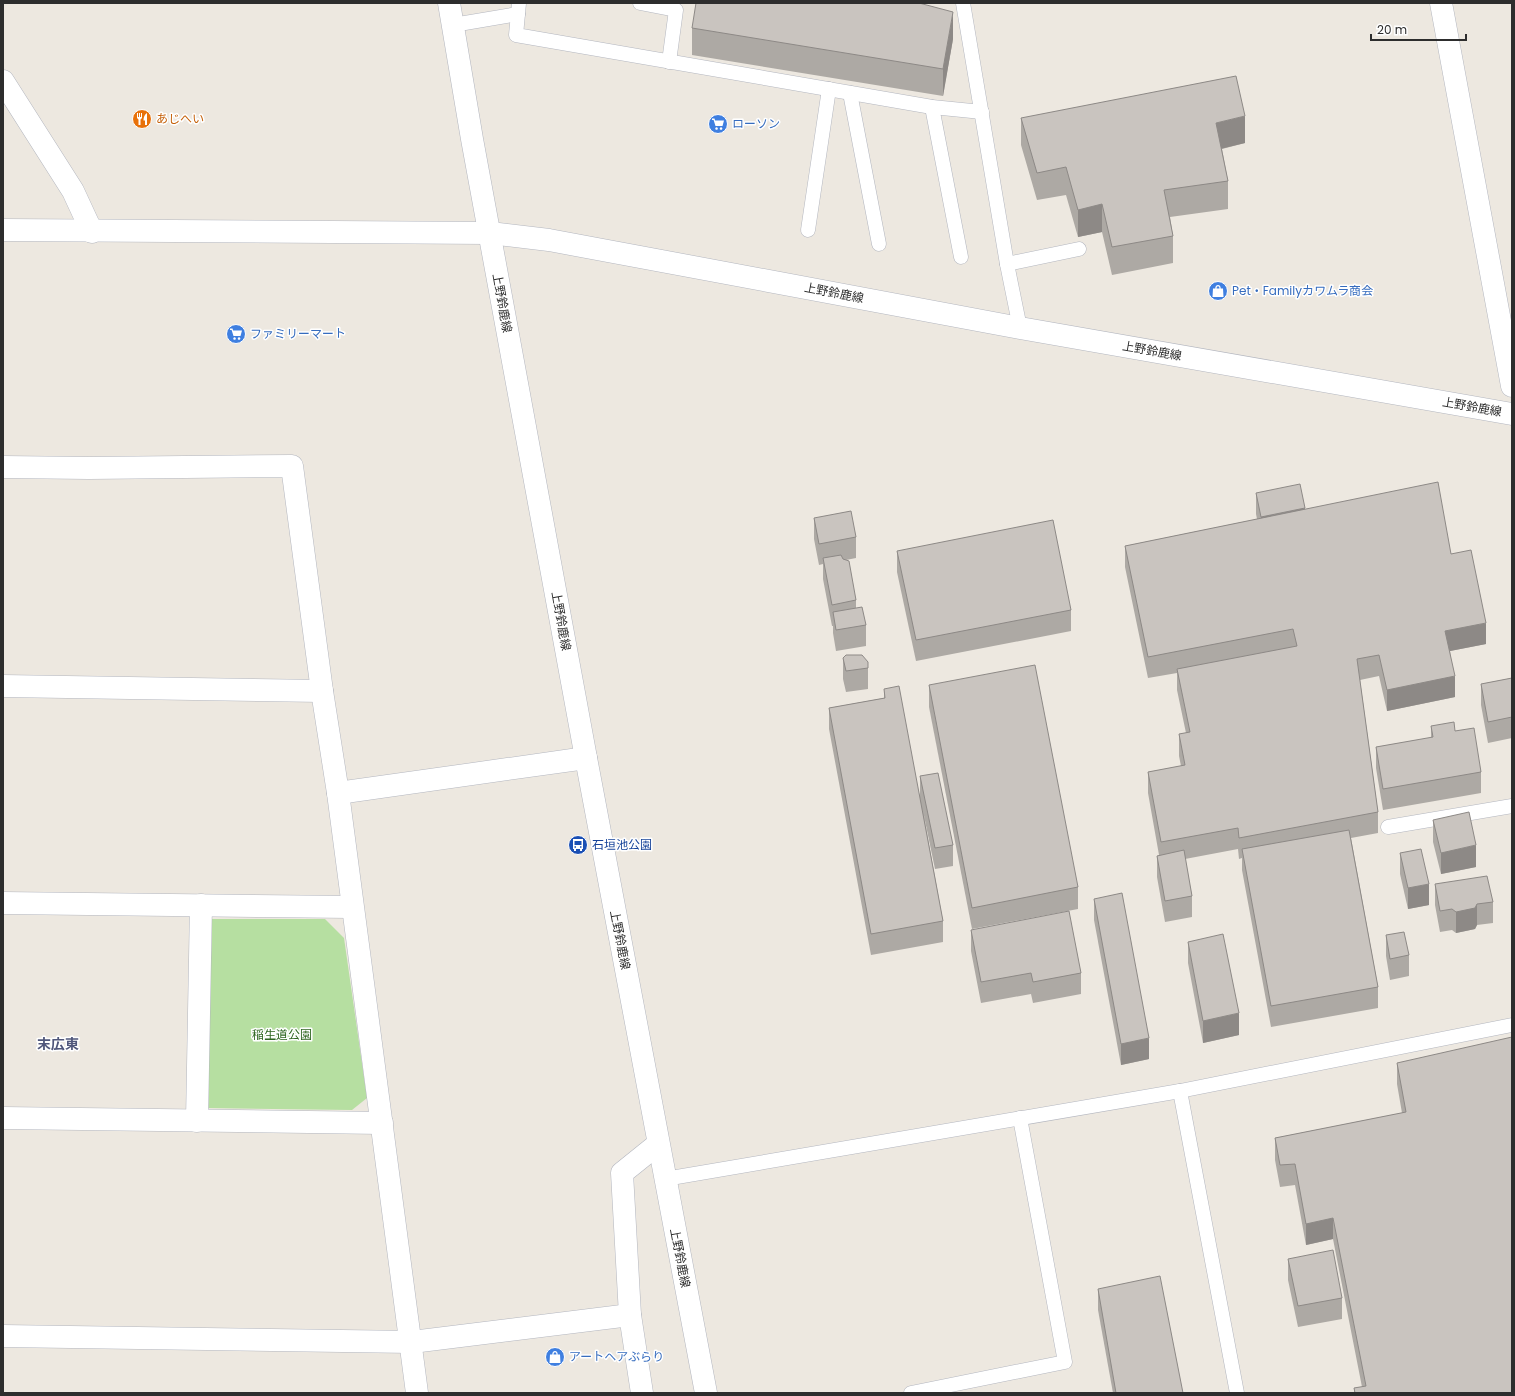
<svg xmlns="http://www.w3.org/2000/svg" width="1515" height="1396" viewBox="0 0 1515 1396" font-family="Poppins,'Noto Sans JP',sans-serif">
<style>
.green{fill:#b6dfa1}
.lines{fill:none;stroke-linecap:round;stroke-linejoin:round}
.lane-casing{stroke:#b3b6bf;stroke-width:15}
.street-casing{stroke:#b3b6bf;stroke-width:23}
.secondary-casing{stroke:#b3b6bf;stroke-width:23}
.lane{stroke:#fff;stroke-width:14}
.street{stroke:#fff;stroke-width:22}
.secondary{stroke:#fff;stroke-width:22}
.wall{fill:#ada9a4}
.shaded-wall{fill:#8d8986}
.building{fill:#c9c4bf;stroke:#8d8986}
.labels{text-anchor:middle;stroke-width:3;stroke-linejoin:round;paint-order:stroke}
.food-label{font-size:12px;fill:#c56008;stroke:#fff;text-anchor:start}
.shop-label{font-size:12px;fill:#366cbe;stroke:#fff;text-anchor:start}
.street-label{font-size:12px;fill:#2d2d2d;stroke:#fff}
.transit-label{font-size:12px;fill:#164399;stroke:#fff;text-anchor:start}
.park-label{font-size:12px;fill:#2e6620;stroke:#fff}
.quarter-label{font-size:14px;font-weight:bold;fill:#50577b;stroke:#fff}
</style>
<rect width="100%" height="100%" fill="#ede8e0"/>
<polygon class="green" points="212,919 325,919 344,938 367,1098 352,1110 207,1108"/>
<g class="lines">
<g class="lane-casing">
<g id="lane">
<polyline points="519,3 516,35 932,107 982,112"/>
<polyline points="640,3 676,10 669,62"/>
<polyline points="963,3 1007,264 1020,328"/>
<polyline points="453,25 518,14"/>
<polyline points="850,93 879,244"/>
<polyline points="932,107 961,257"/>
<polyline points="808,230 829,89"/>
<polyline points="1007,264 1079,249"/>
<polyline points="1388,827 1512,806"/>
<polyline points="1180,1091 1237,1393"/>
<polyline points="665,1179 1180,1091 1512,1025"/>
<polyline points="911,1393 1065,1362 1020,1118"/>
</g>
</g>
<g class="street-casing">
<g id="street">
<polyline points="1441,3 1512,386"/>
<polyline points="3,81 73,191 92,232"/>
<polyline points="3,467 89,468 292,466 322,691 338,793 417,1393"/>
<polyline points="3,686 322,691"/>
<polyline points="338,793 586,758"/>
<polyline points="3,903 352,907"/>
<polyline points="3,1118 382,1123"/>
<polyline points="197,1121 201,905"/>
<polyline points="3,1336 412,1342 630,1315"/>
<polyline points="642,1393 630,1315 622,1173 658,1144"/>
</g>
</g>
<g class="secondary-casing">
<g id="secondary">
<polyline points="449,3 472,139 586,758 706,1393"/>
<polyline points="3,230 490,233 549,240 1020,328 1512,414"/>
</g>
</g>
<use href="#lane" class="lane"/>
<use href="#street" class="street"/>
<use href="#secondary" class="secondary"/>
</g>
<g class="wall">
<polygon points="692,28 953,39 943,96 692,55"/>
<polygon points="1021,118 1245,143 1222,149 1228,181 1228,209 1170,217 1173,236 1173,263 1112,275 1102,232 1078,237 1066,195 1037,200 1021,145"/>
<polygon points="1256,493 1305,509 1451,554 1486,644 1450,651 1455,697 1387,711 1379,676 1360,680 1378,812 1378,833 1351,838 1378,987 1378,1008 1271,1027 1242,870 1242,858 1239,859 1238,849 1185,859 1192,896 1192,917 1165,922 1157,877 1157,856 1159,855 1148,793 1148,772 1181,766 1179,756 1179,734 1186,733 1177,690 1177,673 1148,678 1125,567 1125,546 1257,519 1256,514"/>
<polygon points="814,518 856,537 856,558 846,560 856,600 856,608 866,625 866,646 836,651 833,633 833,626 832,626 823,579 823,564 819,565 814,539"/>
<polygon points="897,551 1071,610 1071,631 916,661 897,572"/>
<polygon points="843,658 868,668 868,689 846,692 843,679"/>
<polygon points="1512,678 1512,738 1488,743 1481,705 1481,684"/>
<polygon points="929,685 1078,887 1078,909 972,929 929,707"/>
<polygon points="884,689 920,796 920,776 953,845 953,866 935,869 923,811 943,921 943,942 871,955 829,729 829,708 884,698"/>
<polygon points="1431,726 1455,731 1481,772 1481,793 1383,810 1376,768 1376,747 1431,738"/>
<polygon points="1433,820 1476,867 1441,874 1433,842"/>
<polygon points="1400,853 1429,905 1408,909 1400,874"/>
<polygon points="1435,884 1493,902 1493,923 1477,925 1475,929 1456,933 1452,930 1440,932 1435,905"/>
<polygon points="1094,899 1149,1059 1121,1065 1094,920"/>
<polygon points="971,930 1081,973 1081,994 1033,1003 1031,994 981,1003 971,951"/>
<polygon points="1386,935 1409,955 1409,976 1390,980 1386,956"/>
<polygon points="1188,942 1239,1035 1203,1043 1188,963"/>
<polygon points="1397,1063 1512,1393 1354,1393 1354,1388 1362,1387 1333,1239 1306,1245 1295,1185 1280,1187 1275,1160 1275,1138 1402,1113 1397,1084"/>
<polygon points="1288,1259 1342,1298 1342,1319 1298,1327 1288,1280"/>
<polygon points="1098,1289 1183,1393 1113,1393 1098,1310"/>
</g>
<g class="shaded-wall">
<polygon points="953,12 953,39 943,96 943,69"/>
<polygon points="1245,116 1245,143 1216,150 1216,123"/>
<polygon points="1102,204 1102,232 1078,237 1078,210"/>
<polygon points="1305,508 1305,529 1261,538 1261,517"/>
<polygon points="1486,623 1486,644 1445,652 1445,631"/>
<polygon points="1455,676 1455,697 1387,711 1387,690"/>
<polygon points="1476,845 1476,867 1441,874 1441,853"/>
<polygon points="1429,884 1429,905 1408,909 1408,888"/>
<polygon points="1477,904 1477,925 1475,929 1456,933 1456,912"/>
<polygon points="1239,1013 1239,1035 1203,1043 1203,1021"/>
<polygon points="1149,1038 1149,1059 1121,1065 1121,1044"/>
<polygon points="1333,1218 1333,1239 1306,1245 1306,1224"/>
</g>
<g class="building">
<polygon points="696,3 919,3 953,12 943,69 692,28"/>
<polygon points="1236,76 1245,116 1216,123 1228,181 1164,190 1173,236 1112,247 1102,204 1078,210 1066,167 1037,173 1021,118"/>
<polygon points="1438,482 1451,554 1471,550 1486,623 1445,631 1455,676 1387,690 1379,655 1357,659 1378,812 1239,838 1238,828 1161,842 1148,772 1185,765 1179,734 1190,732 1177,669 1297,646 1293,629 1148,657 1125,546"/>
<polygon points="1300,484 1305,508 1261,517 1256,493"/>
<polygon points="851,511 856,537 819,544 814,518"/>
<polygon points="1053,520 1071,610 916,640 897,551"/>
<polygon points="841,555 843,559 849,561 856,600 832,605 823,558"/>
<polygon points="862,607 866,625 836,630 833,612"/>
<polygon points="846,655 862,655 868,662 868,668 846,671 843,658"/>
<polygon points="1035,665 1078,887 972,908 929,685"/>
<polygon points="1512,678 1512,717 1488,722 1481,684"/>
<polygon points="899,686 943,921 871,934 829,708 885,698 884,689"/>
<polygon points="1454,722 1455,731 1474,728 1481,772 1383,789 1376,747 1433,737 1431,726"/>
<polygon points="938,773 953,845 935,848 920,776"/>
<polygon points="1469,812 1476,845 1441,853 1433,820"/>
<polygon points="1349,830 1378,987 1271,1006 1242,849"/>
<polygon points="1421,849 1429,884 1408,888 1400,853"/>
<polygon points="1184,850 1192,896 1165,901 1157,856"/>
<polygon points="1487,876 1493,902 1477,904 1475,908 1456,912 1452,909 1440,911 1435,884"/>
<polygon points="1122,893 1149,1038 1121,1044 1094,899"/>
<polygon points="1069,911 1081,973 1033,982 1031,973 981,982 971,930"/>
<polygon points="1404,932 1409,955 1390,959 1386,935"/>
<polygon points="1223,934 1239,1013 1203,1021 1188,942"/>
<polygon points="1512,1037 1512,1393 1355,1393 1354,1388 1366,1386 1333,1218 1306,1224 1295,1164 1280,1165 1275,1138 1406,1112 1397,1063"/>
<polygon points="1333,1250 1342,1298 1298,1306 1288,1259"/>
<polygon points="1160,1276 1183,1393 1116,1393 1098,1289"/>
</g>
<defs>
<g id="restaurant-disc" transform="scale(1)"><circle r="9.5" fill="#e8710a" stroke="#fff"/><path d="M-5-6h1v4h1v-4h1v4h1v-4h1v5L-1.5 .5V6h-2V.5L-5-1ZM5-6V6H3V1.5H1.5Q1.5-4 5-6Z" fill="#fff"/></g>
<g id="supermarket-disc" transform="scale(1)"><circle r="9.5" fill="#3f7fe0" stroke="#fff"/><path d="M-6-5.5h2.5l.6 2H6L4.5 2H-2.5L-4.4-4H-6ZM-1.5 3.2a1.3 1.3 0 1 0 .1 0ZM3 3.2a1.3 1.3 0 1 0 .1 0Z" fill="#fff"/></g>
<g id="shop-disc" transform="scale(1)"><circle r="9.5" fill="#3f7fe0" stroke="#fff"/><path d="M-5-2.5h2.3a2.7 3.5 0 0 1 5.4 0H5L5.5 6h-11ZM-1.5-2.5h3a1.5 2.3 0 0 0-3 0Z" fill="#fff"/></g>
<g id="bus-disc" transform="scale(1)"><circle r="9.5" fill="#1a4fb4" stroke="#fff"/><path d="M-5-6H5V4H4V6H2V4H-2V6H-4V4H-5ZM-3.5-4V0h7V-4ZM-3.5 1.2v1.5H-2V1.2ZM2 1.2v1.5H3.5V1.2Z" fill="#fff"/></g>
</defs>
<g fill-rule="evenodd">
<use href="#restaurant-disc" x="142" y="119"/>
<use href="#supermarket-disc" x="718" y="124"/>
<use href="#shop-disc" x="1218" y="291"/>
<use href="#supermarket-disc" x="236" y="334"/>
<use href="#bus-disc" x="578" y="845"/>
<use href="#shop-disc" x="555" y="1357"/>
</g>
<g class="labels">
<g class="food-label">
<text x="156" y="123">あじへい</text>
</g>
<g class="shop-label">
<text x="732" y="128">ローソン</text>
<text x="1232" y="295">Pet・Familyカワムラ商会</text>
<text x="250" y="338">ファミリーマート</text>
<text x="569" y="1361">アートヘアぶらり</text>
</g>
<g class="street-label">
<text transform="translate(834 293) rotate(11)" y="4">上野鈴鹿線</text>
<text transform="translate(502 303) rotate(80)" y="4">上野鈴鹿線</text>
<text transform="translate(1152 351) rotate(10)" y="4">上野鈴鹿線</text>
<text transform="translate(1472 407) rotate(10)" y="4">上野鈴鹿線</text>
<text transform="translate(561 621) rotate(80)" y="4">上野鈴鹿線</text>
<text transform="translate(620 940) rotate(79)" y="4">上野鈴鹿線</text>
<text transform="translate(680 1258) rotate(79)" y="4">上野鈴鹿線</text>
</g>
<g class="transit-label">
<text x="592" y="849">石垣池公園</text>
</g>
<g class="park-label">
<text x="282" y="1039">稲生道公園</text>
</g>
<g class="quarter-label">
<text x="58" y="1049">末広東</text>
</g>
</g>
<rect width="1515" height="1396" fill="none" stroke="#2d2d2d" stroke-width="8"/>
<path d="M1371 34v6h95v-6" fill="none" stroke="#2d2d2d" stroke-width="2"/>
<text x="1377" y="34" font-size="12" fill="#2d2d2d" stroke="#ffffff" stroke-width="3" paint-order="stroke">20 m</text>
</svg>
